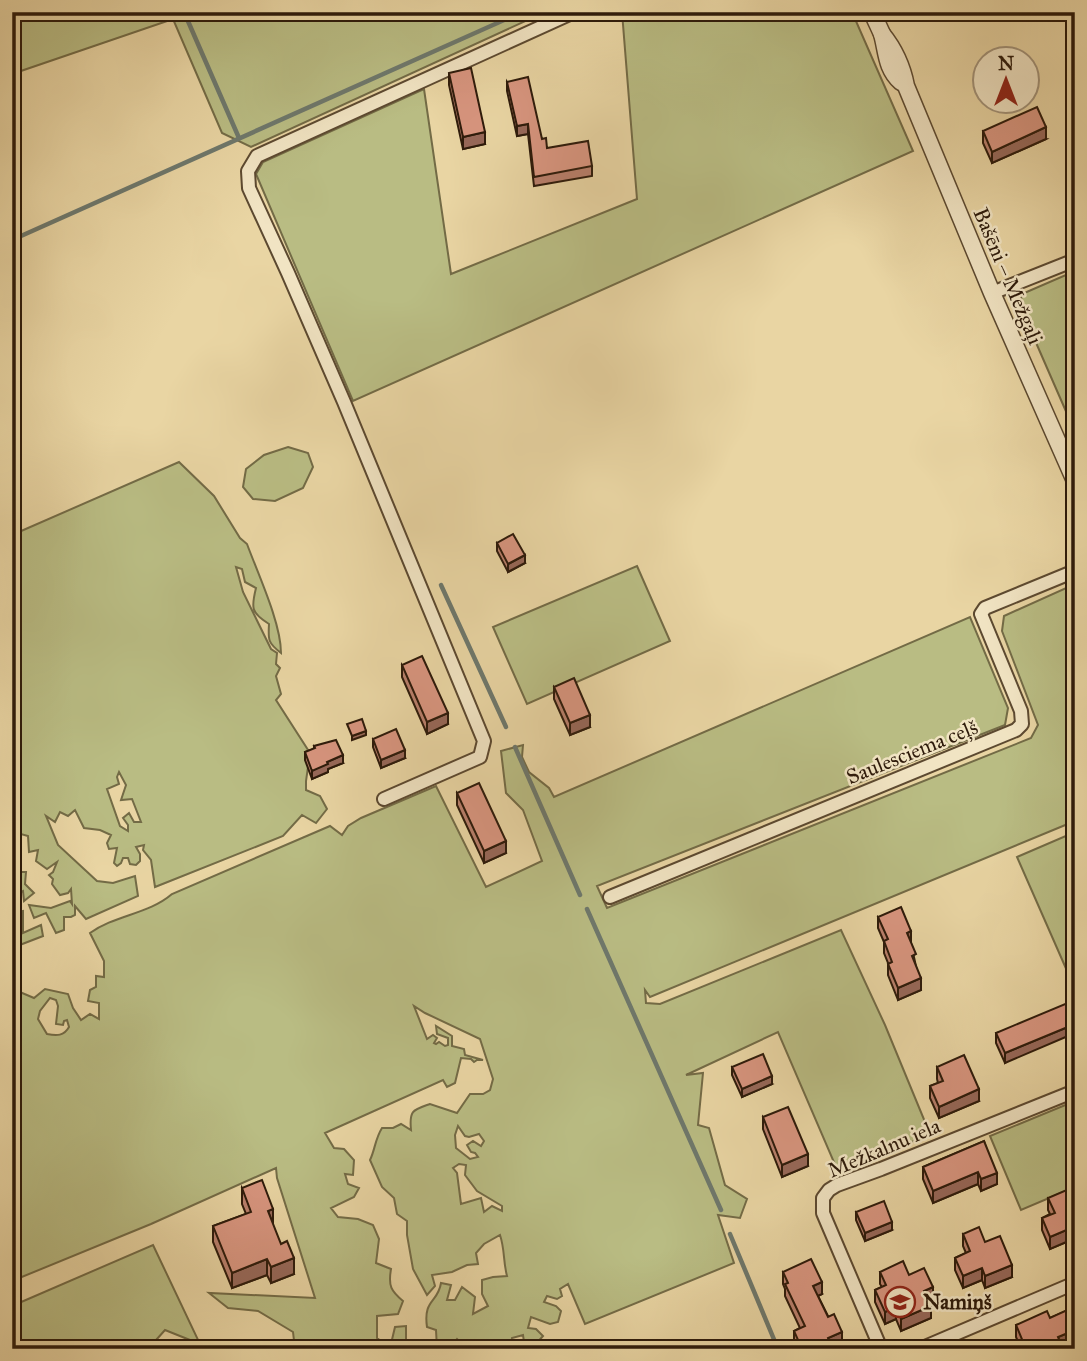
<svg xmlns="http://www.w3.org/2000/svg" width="1087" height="1361" viewBox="0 0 1087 1361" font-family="'IM FELL Great Primer',serif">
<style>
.green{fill:#b9bc83;stroke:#736b46;stroke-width:2;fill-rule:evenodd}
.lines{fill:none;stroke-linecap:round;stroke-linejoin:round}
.stream{stroke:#6e786c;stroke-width:4.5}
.minor-casing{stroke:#5c4930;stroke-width:16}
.tertiary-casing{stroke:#5c4930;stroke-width:19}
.minor{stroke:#f1e4c3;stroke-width:12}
.tertiary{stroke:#f1e4c3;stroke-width:16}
.wall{fill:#ba806d;stroke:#2d1a0a;stroke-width:2}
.shaded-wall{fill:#976859;stroke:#2d1a0a;stroke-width:2}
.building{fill:#d8957f;stroke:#2d1a0a;stroke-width:2}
.labels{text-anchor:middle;stroke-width:5;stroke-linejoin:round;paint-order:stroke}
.street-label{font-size:21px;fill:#2d1a0a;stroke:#f1e4c3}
.poi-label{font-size:21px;font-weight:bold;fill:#2d1a0a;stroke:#f1e4c3;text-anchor:start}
</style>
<rect width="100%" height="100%" fill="#e9d5a3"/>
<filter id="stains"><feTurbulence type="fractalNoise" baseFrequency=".00286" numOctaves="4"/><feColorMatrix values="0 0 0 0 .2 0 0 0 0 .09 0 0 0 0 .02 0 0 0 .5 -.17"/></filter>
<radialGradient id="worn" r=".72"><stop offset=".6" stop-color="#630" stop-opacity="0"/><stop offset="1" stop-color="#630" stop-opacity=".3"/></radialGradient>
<g class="green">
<polygon points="12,12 545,12 251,147 222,133 173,19 12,74"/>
<polygon points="622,12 852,12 913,151 353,401 256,174 263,162 424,89 451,274 637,199"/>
<polygon points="1075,271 1075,432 1020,306 1022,294"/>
<polygon points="288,447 308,453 313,467 303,488 275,501 253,499 243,487 246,469 264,455"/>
<path d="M179 462 214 496 240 538 247 544C258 574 281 623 281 653 268 643 268 640 269 624 251 613 251 608 256 588L245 582 242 569 236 567 243 592 271 649 277 653 276 664 280 668 276 676 281 694 276 700 310 753 306 781V790L320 796 327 809 316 823 302 815 283 836 155 887 151 860 143 850 144 845 136 847 140 854V861L136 865 130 864 128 858H123L121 863 117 866 114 863 117 848 109 849 107 843 111 835 100 830 84 828 75 810 68 816 60 812 55 822 46 816 58 845 97 881 113 883 135 876 138 896 86 919 75 906V915L71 917H64V930L56 933 46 913 34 918 29 905 51 908 70 901 72 904 71 889 68 893 60 895 52 884 53 879 49 875 53 872 57 862 47 869 36 861 38 850 29 852 28 836 17 833 12 822V535ZM119 772 126 785 121 800 132 799 141 822H134L129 813 123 818 128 825V831L120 826 107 789 119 784 117 777Z"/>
<polygon points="637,566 670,641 527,704 493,627"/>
<path d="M1075 584V821L650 997 645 990 646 1003 660 1004 841 930 885 1025 930 1134 839 1174 778 1032 686 1075 703 1073 698 1125 709 1128 725 1185 747 1199 740 1218 718 1215 734 1263 585 1324 568 1284 560 1289 562 1296 557 1299 547 1296 544 1302 556 1306 561 1311 558 1322 550 1324 531 1317 528 1328 536 1329 543 1336 535 1345 524 1342 523 1335 512 1338 511 1349H467L457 1339 452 1345 456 1349H437L436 1330 427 1327C423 1299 438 1303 441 1283L451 1285 447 1300H455L462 1287 475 1297 473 1314 488 1306 482 1294V1280L493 1277 507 1276C503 1261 505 1250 500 1235L484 1244 476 1253 478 1264 467 1265 452 1272 432 1275 435 1286 427 1295 413 1269 407 1235V1221L397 1214 394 1198 382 1187 370 1160C375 1150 375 1139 382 1128H393L401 1124 411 1130C409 1110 413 1110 430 1104L457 1113 470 1094H483L490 1090 493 1079 480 1039 425 1013 414 1006 427 1039 433 1035 437 1038 434 1043 436 1044 439 1042 445 1046 448 1045V1038L437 1034 436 1026 452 1036V1046L464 1049 465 1055 483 1060H477L474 1062 471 1059 461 1058 455 1083 447 1087 443 1080 325 1133 334 1148 344 1149 354 1160 353 1175 345 1174 348 1184 359 1188 354 1197 331 1208 338 1217 358 1219 373 1225 379 1239 376 1263 391 1269C388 1286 391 1291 403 1301L398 1314 377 1316V1338L390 1348 395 1327 406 1326V1344L408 1349H295L293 1332 258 1311 228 1308 209 1293 315 1298 277 1178 276 1168 151 1224 12 1281V980L15 990 34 998 45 989 68 994 73 1008 81 1020 90 1014 99 1019V1003L88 1001 90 990 96 987V976L104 977V961L90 933C115 915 149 914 172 894L330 826 342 835 348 826 361 818 436 786 486 887 542 861 523 810 506 793 501 751 523 745 522 757 529 772 549 788 554 797 970 617 1008 708 1005 725 597 886 607 908 1031 738 1038 725 1002 631 1004 616ZM50 998 56 1000 58 1006 56 1024 63 1025 64 1021 67 1020 69 1027C64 1036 57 1036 47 1034L38 1019 40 1011ZM458 1126 465 1136 469 1137 479 1134 484 1141 481 1146 473 1141 467 1145 471 1152 475 1153 478 1157 470 1159 456 1148 455 1135ZM459 1164 466 1165 465 1175 477 1191 502 1206V1211L492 1206 484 1212 481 1198 461 1204 457 1173 453 1168Z"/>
<polygon points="1075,832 1075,989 1017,857"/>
<polygon points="12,872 26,872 25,884 34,893 24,901 23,891 17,894 12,912"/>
<polygon points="23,911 23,933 41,925 43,936 12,948 12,913"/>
<polygon points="1075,1101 1075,1187 1021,1210 990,1136"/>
<polygon points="153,1245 200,1344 165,1330 148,1349 12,1349 12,1306"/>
</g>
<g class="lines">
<g class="stream">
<polyline points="184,12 239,138"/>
<polyline points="12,240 522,12"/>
<polyline points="441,585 506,727"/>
<polyline points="515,747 580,895"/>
<polyline points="587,909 721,1210"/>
<polyline points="730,1234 778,1349"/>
</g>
<g class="minor-casing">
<g id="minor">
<polyline points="992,293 1075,260"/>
<polyline points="384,799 480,757 484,741 344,402 288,273 249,188 248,171 257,156 574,12"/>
<polyline points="610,897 1016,730 1022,724 1021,711 981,614 985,608 1075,571"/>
<polyline points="881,1349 823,1213 823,1198 829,1190 837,1185 881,1169 1075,1091"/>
<polyline points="920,1349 1075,1283"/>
</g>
</g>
<g class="tertiary-casing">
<g id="tertiary">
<path d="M872 12C875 19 879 27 882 34 887 52 886 69 901 82"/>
<path d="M882 34C895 50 902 65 906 86L992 293 1075 481"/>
</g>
</g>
<use href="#minor" class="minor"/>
<use href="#tertiary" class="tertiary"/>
</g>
<g class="wall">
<polygon points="449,73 485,144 463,149 449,85"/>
<polygon points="507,82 547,148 592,166 592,176 534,186 528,134 517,136 507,91"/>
<polygon points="983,131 1046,139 992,163 983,143"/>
<polygon points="497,543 525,563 508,572 497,551"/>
<polygon points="402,665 448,724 427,734 402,677"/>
<polygon points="554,687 590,727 570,735 554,699"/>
<polygon points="373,739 405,758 381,768 373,747"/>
<polygon points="314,746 343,763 328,769 328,772 312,779 305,760 305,752 314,749"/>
<polygon points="457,793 506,853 484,863 457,805"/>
<polygon points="878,917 911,943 921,990 898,1000 888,975 888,963 884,953 884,942 878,928"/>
<polygon points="1075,1014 1005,1063 996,1043 996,1033"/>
<polygon points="732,1067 772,1084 742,1097 732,1075"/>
<polygon points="937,1067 979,1101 939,1118 930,1098 930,1086 938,1083 937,1079"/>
<polygon points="763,1117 808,1166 782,1177 763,1129"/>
<polygon points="984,1141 997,1184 981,1191 978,1184 933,1203 923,1179 923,1167"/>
<polygon points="242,1188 294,1274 271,1283 267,1275 232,1288 213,1242 213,1226 246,1214 242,1204"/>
<polygon points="1048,1198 1075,1202 1075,1248 1071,1240 1050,1249 1042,1230 1042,1218 1050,1214 1048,1210"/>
<polygon points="856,1212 892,1230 865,1241 856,1220"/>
<polygon points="963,1234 985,1242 1012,1277 985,1288 982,1280 963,1288 955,1270 955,1258 966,1253 963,1246"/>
<polygon points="783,1272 822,1294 818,1296 842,1344 832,1349 797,1349 794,1343 794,1331 800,1328 785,1296 785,1289 783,1284"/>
<polygon points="880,1272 909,1275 933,1299 929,1301 931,1318 901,1331 896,1319 885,1324 875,1302 875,1290 882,1287 880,1284"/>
<polygon points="1075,1298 1075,1342 1062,1349 1021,1349 1016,1337 1016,1325 1050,1318 1071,1309 1071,1300"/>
</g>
<g class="shaded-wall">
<polygon points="528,124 528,134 517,136 517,126"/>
<polygon points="1046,127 1046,139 992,163 992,152"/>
<polygon points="485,132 485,144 463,149 463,137"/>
<polygon points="525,555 525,563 508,572 508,564"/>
<polygon points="448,713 448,724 427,734 427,722"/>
<polygon points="590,715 590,727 570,735 570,723"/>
<polygon points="366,731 366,735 352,740 352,736"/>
<polygon points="405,750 405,758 381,768 381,760"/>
<polygon points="343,755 343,763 328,769 328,772 312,779 312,771 327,762"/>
<polygon points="506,841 506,853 484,863 484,851"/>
<polygon points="911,931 911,943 907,933"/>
<polygon points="921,978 921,990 898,1000 898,988"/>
<polygon points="1075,1024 1075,1033 1005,1063 1005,1053"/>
<polygon points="772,1076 772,1084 742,1097 742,1089"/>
<polygon points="979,1089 979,1101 939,1118 939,1107"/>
<polygon points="808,1154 808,1166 782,1177 782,1165"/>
<polygon points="978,1172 978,1184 933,1203 933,1191"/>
<polygon points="997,1173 997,1184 981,1191 981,1179"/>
<polygon points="273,1209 273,1224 268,1211"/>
<polygon points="892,1222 892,1230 865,1241 865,1233"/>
<polygon points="1071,1228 1071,1240 1050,1249 1050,1237"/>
<polygon points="294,1258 294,1274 271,1283 271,1267"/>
<polygon points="267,1259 267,1275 232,1288 232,1273"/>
<polygon points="1012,1265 1012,1277 985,1288 985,1276"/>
<polygon points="982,1268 982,1280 963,1288 963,1276"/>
<polygon points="822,1282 822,1294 813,1298 813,1286"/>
<polygon points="933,1287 933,1299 924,1303 924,1291"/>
<polygon points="931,1306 931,1318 901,1331 901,1319"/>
<polygon points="896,1307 896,1319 885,1324 885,1312"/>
<polygon points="1075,1330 1075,1342 1062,1349 1054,1349 1058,1337"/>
<polygon points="842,1332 842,1344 830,1349 828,1338"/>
</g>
<g class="building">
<polygon points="471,68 485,132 463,137 449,73"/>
<polygon points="528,77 542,139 546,138 547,148 588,141 592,166 534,177 528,124 517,126 507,82"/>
<polygon points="1037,107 1046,127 992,152 983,131"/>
<polygon points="513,534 525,555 508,564 497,543"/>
<polygon points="422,656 448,713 427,722 402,665"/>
<polygon points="574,678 590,715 570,723 554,687"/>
<polygon points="362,719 366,731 352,736 347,724"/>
<polygon points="396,729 405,750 381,760 373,739"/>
<polygon points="336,740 343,755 327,762 328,764 312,771 305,752 315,748 314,746"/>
<polygon points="479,783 506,841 484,851 457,793"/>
<polygon points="901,907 911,931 907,933 916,954 912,956 921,978 898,988 888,964 892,962 884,941 888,939 878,917"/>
<polygon points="1070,1002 1075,1014 1075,1024 1005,1053 996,1033"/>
<polygon points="763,1054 772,1076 742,1089 732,1067"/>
<polygon points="964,1055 979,1089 939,1107 930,1086 943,1081 937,1067"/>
<polygon points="788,1107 808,1154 782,1165 763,1117"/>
<polygon points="984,1141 997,1173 981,1179 978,1172 933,1191 923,1167"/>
<polygon points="262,1180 273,1209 268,1211 281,1244 287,1241 294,1258 271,1267 267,1259 232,1273 213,1226 251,1212 242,1188"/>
<polygon points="1069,1189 1075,1202 1075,1237 1071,1228 1050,1237 1042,1218 1055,1213 1048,1198"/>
<polygon points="884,1201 892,1222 865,1233 856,1212"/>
<polygon points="979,1227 985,1242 1000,1236 1012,1265 985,1276 982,1268 963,1276 955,1258 970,1251 963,1234"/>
<polygon points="811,1259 822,1282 813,1286 828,1317 834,1314 842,1332 828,1338 832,1349 802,1349 794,1331 805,1326 785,1284 788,1283 783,1272"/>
<polygon points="903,1261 909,1275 924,1268 933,1287 924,1291 931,1306 901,1319 896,1307 885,1312 875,1290 886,1285 880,1272"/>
<polygon points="1075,1298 1075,1330 1058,1337 1062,1346 1054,1349 1026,1349 1016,1325 1047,1311 1050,1318 1074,1307 1071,1300"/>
</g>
<defs>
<g id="school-ring" transform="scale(1.575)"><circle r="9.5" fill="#f1e4c3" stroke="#8f2418" stroke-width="1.5"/><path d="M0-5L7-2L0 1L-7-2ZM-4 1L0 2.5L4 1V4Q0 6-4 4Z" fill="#8f2418"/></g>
</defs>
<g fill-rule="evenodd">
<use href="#school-ring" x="900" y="1302"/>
</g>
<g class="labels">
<g class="street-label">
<text transform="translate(1008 276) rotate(67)" y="7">Bašēni – Mežgaļi</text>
<text transform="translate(912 752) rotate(-22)" y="7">Saulesciema ceļš</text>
<text transform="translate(884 1148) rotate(-23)" y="7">Mežkalnu iela</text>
</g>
<g class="poi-label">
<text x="923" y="1309">Namiņš</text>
</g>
</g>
<rect width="1087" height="1361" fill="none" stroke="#e9d5a3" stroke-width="42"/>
<rect x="14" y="14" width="1059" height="1333" fill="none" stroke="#2d1a0a" stroke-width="3.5"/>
<rect x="21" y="21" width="1045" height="1319" fill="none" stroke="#2d1a0a" stroke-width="2"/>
<g transform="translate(1006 80)"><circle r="33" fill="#f1e4c3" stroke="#a39379" stroke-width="2"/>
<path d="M0-5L12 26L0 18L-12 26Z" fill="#8f2418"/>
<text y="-10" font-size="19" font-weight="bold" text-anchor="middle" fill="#2d1a0a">N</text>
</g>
<rect width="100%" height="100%" filter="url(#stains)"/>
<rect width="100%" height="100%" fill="url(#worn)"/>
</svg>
